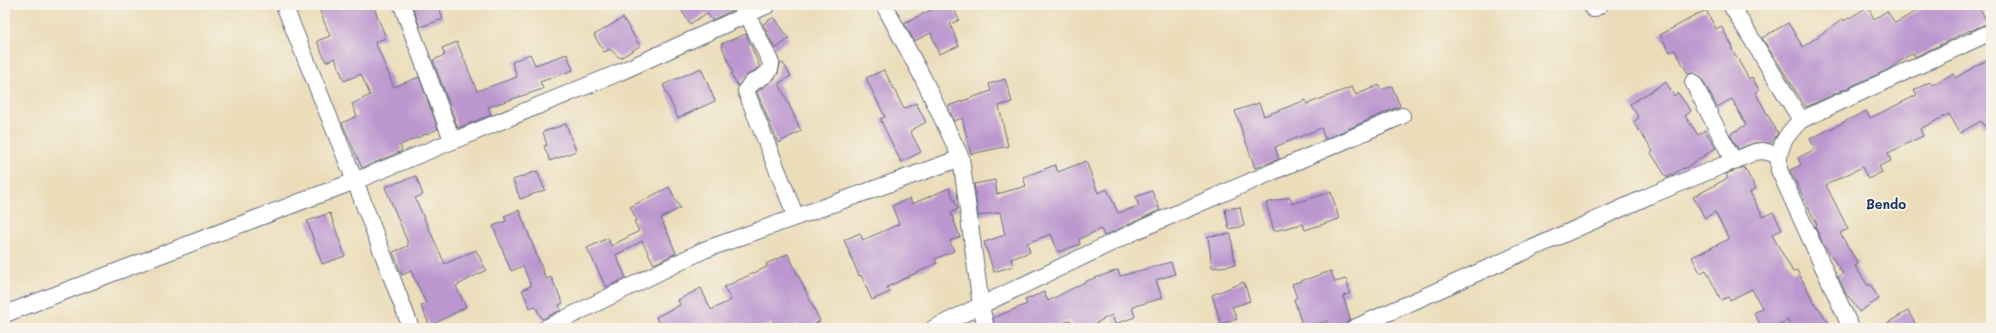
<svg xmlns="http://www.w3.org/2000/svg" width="1996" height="333" viewBox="0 0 1996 333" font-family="Mali,sans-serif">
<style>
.building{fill:#bb96cf}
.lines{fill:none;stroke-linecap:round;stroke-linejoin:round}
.minor-casing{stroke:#646c7e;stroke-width:18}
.minor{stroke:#fff;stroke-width:16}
.labels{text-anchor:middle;stroke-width:4;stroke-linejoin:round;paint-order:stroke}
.quarter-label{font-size:13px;font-weight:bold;fill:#1b2f5e;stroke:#f7f3e8}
</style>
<rect width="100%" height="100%" fill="#f7f3e8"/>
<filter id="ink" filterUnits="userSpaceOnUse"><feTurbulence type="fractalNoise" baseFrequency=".025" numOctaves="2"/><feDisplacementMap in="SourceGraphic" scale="8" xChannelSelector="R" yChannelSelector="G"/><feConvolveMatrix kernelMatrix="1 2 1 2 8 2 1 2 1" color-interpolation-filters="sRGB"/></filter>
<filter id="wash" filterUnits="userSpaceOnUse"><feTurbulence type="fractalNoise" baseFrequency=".012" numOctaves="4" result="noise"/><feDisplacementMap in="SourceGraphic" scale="16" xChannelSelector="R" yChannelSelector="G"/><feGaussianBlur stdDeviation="0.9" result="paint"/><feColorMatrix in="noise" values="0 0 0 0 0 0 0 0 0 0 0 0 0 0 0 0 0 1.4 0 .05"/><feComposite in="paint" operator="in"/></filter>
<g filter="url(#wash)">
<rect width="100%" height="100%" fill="#ebddb9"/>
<g id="blocks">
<g class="building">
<polygon points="330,5 373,5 386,38 375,42 394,87 419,77 438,129 400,145 402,151 362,168 342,123 357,116 352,104 370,95 361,74 344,81 335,58 326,62 317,41 330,36 319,9"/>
<polygon points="412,5 438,5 443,19 420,27"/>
<polygon points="678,5 727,5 731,11 712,20 707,13 690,24"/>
<polygon points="942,5 952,5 959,20 950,24 959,46 939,54 931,33 914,41 904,23"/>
<polygon points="1928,5 1978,5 1988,23 1970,31 1970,30 1915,57 1913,53 1887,70 1806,107 1762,38 1788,23 1803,47 1843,19 1844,21 1868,7 1874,19 1887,11 1895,23"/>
<polygon points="1706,10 1716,29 1721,26 1733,47 1731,48 1749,79 1752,77 1759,90 1755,92 1778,133 1771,143 1754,143 1738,149 1730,134 1746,125 1732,99 1717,107 1701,77 1694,73 1688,74 1675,50 1670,52 1660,35"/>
<polygon points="774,17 789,39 775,49 763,24"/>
<polygon points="623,18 640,46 620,58 610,49 604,52 594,35"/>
<polygon points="746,34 760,67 746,76 738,86 731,74 733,73 721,44"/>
<polygon points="457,42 477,91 517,77 512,62 530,54 535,65 567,54 573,70 540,82 543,89 488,107 491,115 458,128 433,60 445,55 442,48"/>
<polygon points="1991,58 1991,122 1984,126 1981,121 1960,133 1949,114 1920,129 1923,136 1888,153 1891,161 1879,166 1882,172 1868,179 1862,167 1826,185 1848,229 1840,233 1858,264 1855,266 1868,286 1870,284 1879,299 1859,312 1849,297 1848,297 1838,277 1843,274 1822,242 1815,226 1817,225 1790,170 1801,165 1798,158 1815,149 1810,139 1866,111 1870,118 1917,95 1914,90 1930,82 1932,85 1953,74 1955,78"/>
<polygon points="783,63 791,76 779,83 801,131 778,143 757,92 774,79 778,73 780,64"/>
<polygon points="701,68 715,101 678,118 663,85"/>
<polygon points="884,70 904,109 916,103 926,122 910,131 921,152 901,162 880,119 885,117 866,78"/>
<polygon points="1005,79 1012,102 999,106 1008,146 971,154 962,118 954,121 948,106 991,91 989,84"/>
<polygon points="1666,82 1674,96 1678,93 1691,111 1685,116 1698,135 1705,130 1716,148 1684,169 1683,168 1667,178 1651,153 1653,151 1633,122 1639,118 1630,104"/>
<polygon points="1379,85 1381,90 1392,86 1400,106 1325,139 1321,128 1275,147 1279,159 1255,168 1235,111 1259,103 1264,116 1306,100 1307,104 1352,87 1356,95"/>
<polygon points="566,124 576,151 550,161 544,146 547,145 543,132"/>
<polygon points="1086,161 1098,193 1107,189 1118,213 1139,206 1135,197 1152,191 1160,210 1104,236 1101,229 1079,239 1080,244 1058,252 1051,234 1027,243 1030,252 1011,259 1013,266 994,272 984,242 1005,235 1000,212 978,216 974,184 995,180 997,194 1026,186 1023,177 1042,170 1055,165 1058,172"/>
<polygon points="1744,167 1756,189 1750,192 1763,217 1773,212 1782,229 1772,235 1793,272 1797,270 1817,308 1818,307 1829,324 1822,328 1792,328 1787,320 1772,328 1762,328 1754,313 1762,308 1752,289 1730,300 1728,297 1721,300 1706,270 1700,273 1692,257 1729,239 1715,212 1705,218 1693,197 1728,178 1726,174"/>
<polygon points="537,171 545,190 520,199 513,180"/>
<polygon points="416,176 423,195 415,198 445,264 476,250 486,270 456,286 466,307 430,326 421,306 426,303 411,271 402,275 393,252 408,246 408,243 385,187"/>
<polygon points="669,187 680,208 661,218 676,253 654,264 642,241 616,255 626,278 606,287 587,248 608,238 611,246 639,231 634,221 637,220 630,207"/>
<polygon points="949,188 958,209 951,213 960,237 950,241 954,251 935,259 937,263 887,287 890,292 872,300 861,275 859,276 844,240 860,233 863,240 899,224 892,206 910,198 912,204"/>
<polygon points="1331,192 1339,219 1305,230 1303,224 1274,231 1266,203 1290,197 1292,204"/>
<polygon points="1240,207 1244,226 1229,229 1225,209"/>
<polygon points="519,210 546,279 551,277 563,303 559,305 561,310 542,319 535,306 530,308 522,290 531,286 523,266 511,271 493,226 506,221 504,216"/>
<polygon points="330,213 345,256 322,264 307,221"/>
<polygon points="1231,234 1235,265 1212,268 1208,236"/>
<polygon points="788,254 820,321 808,328 800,328 798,324 791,328 774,328 771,323 763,328 661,328 656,317 680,305 678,300 701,288 711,310 731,300 724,287 767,267 766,264"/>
<polygon points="1171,262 1175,274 1156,280 1162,298 1132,307 1135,317 1115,324 1112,315 1086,328 1074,328 1070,320 1051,328 995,328 993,318 1027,304 1025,300 1044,292 1048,301 1089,280 1118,270 1120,276"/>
<polygon points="1331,271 1335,282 1346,279 1350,293 1343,296 1350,319 1346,324 1333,328 1329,328 1327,321 1303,328 1294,299 1297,298 1292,284"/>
<polygon points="1244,282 1250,301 1232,307 1237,319 1221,324 1212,295"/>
<polygon points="1908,311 1918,328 1881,328 1892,320"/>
</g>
</g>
</g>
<g filter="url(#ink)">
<use href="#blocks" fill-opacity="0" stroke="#646c7e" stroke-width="1"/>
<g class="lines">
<g class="minor-casing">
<g id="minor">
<polyline points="284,5 355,181 411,328"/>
<polyline points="402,5 452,140"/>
<polyline points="884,5 923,78 961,158 981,306 986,328"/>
<path d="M1731 5 1801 120C1785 136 1777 147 1779 170L1851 328"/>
<polyline points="1593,9 1600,5"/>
<path d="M747 14 771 63C771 80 751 77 746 91L796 217"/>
<polyline points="1693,82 1734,162"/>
<polyline points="1801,120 1991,32"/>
<polyline points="5,314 355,181 618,73 768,5"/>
<polyline points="546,328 704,250 961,158"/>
<polyline points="934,328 1138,230 1402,116"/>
<polyline points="1354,328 1649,196 1755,152 1763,151 1778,155"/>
</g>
</g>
<use href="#minor" class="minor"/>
</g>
</g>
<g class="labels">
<g class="quarter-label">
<text x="1886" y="209">Bendo</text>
</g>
</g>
<rect width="1996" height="333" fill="none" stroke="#f7f3e8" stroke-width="20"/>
</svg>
